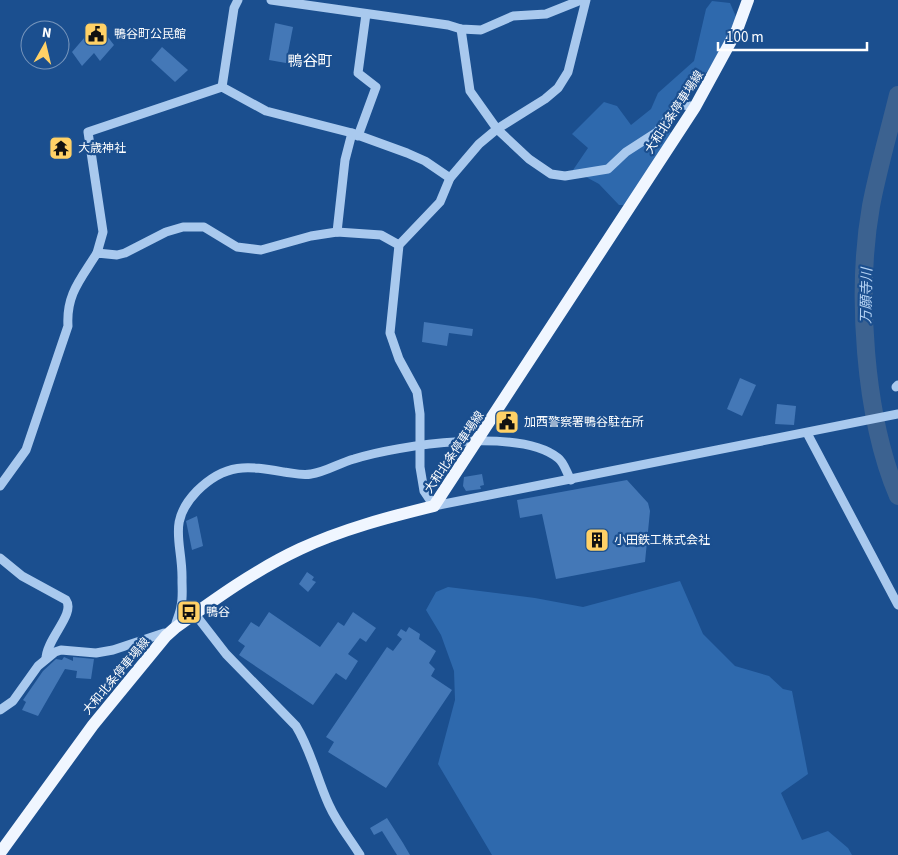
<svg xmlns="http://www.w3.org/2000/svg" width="898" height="855" viewBox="0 0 898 855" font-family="'Source Sans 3','Noto Sans JP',sans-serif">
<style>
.green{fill:#2e69ad}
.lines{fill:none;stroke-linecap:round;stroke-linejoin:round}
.river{stroke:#3c6290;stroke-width:18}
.building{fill:#4478b7}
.minor{stroke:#a9c9ee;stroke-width:9}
.major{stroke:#f0f6ff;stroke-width:12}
.labels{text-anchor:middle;stroke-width:4.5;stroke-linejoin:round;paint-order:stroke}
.poi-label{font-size:12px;fill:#fff;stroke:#1b4f8f;text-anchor:start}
.street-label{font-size:12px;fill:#fff;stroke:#1b4f8f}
.water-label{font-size:14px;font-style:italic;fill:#b5d3f5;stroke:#1b4f8f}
.quarter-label{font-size:15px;fill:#fff;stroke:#1b4f8f}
</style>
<rect width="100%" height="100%" fill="#1b4f8f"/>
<g class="green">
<polygon points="712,1 730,3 737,19 708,71 689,85 678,99 668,130 672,134 625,205 619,205 599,184 573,170 588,148 572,134 604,102 617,106 631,125 651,109 658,93 694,61 706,9"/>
<polygon points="680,581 703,634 735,666 769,676 783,689 792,691 808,774 781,793 802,840 828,831 848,848 852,855 492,855 438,764 455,700 454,671 441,635 426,610 436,592 448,587 535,598 583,607"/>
</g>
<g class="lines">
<path class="river" d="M898 95C889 132 878 169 871 206 856 291 864 416 898 496"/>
</g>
<g class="building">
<polygon points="97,23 114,45 100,61 94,53 82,66 72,52"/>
<polygon points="275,23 293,27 286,63 269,60"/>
<polygon points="162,47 188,70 175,82 151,60"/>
<polygon points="424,322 473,329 472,336 449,333 447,346 422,342"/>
<polygon points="740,378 756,385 742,416 727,409"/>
<polygon points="777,404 796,406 794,425 775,424"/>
<polygon points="482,474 484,485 480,486 481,489 466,491 463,486 464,477"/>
<polygon points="627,480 648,503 650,511 645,562 556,579 542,514 520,518 517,500"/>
<polygon points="197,516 203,546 192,550 186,521"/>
<polygon points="307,572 314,577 312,580 316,582 308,592 299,584"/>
<polygon points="269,612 320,647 338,622 344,626 353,612 376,628 366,642 360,638 348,654 358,661 346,680 336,673 313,705 239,655 245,646 238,641 251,622 259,627"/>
<polygon points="409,627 420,634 419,639 436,651 429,663 435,669 431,676 452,690 386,788 328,752 334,742 326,737 387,647 393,651 402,639 397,635 401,629 406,632"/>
<polygon points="64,657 73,661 73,657 94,659 91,679 76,678 77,671 65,669 38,716 22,710 26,702 23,700 43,671 56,659 62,660"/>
<polygon points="387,818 403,843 410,855 397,855 382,831 374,835 370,828"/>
</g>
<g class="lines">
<g class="minor">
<polyline points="271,0 448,25 461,29 481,30 513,16 546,14 581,0"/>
<polyline points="586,0 568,72 558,88 545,99 497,129 479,144 450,178 440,202 399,245 390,333 399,359 417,392 420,414 420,467 424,491 434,506 898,414"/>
<polyline points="461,29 470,91 497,129 529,159 551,174 565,176 608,169 626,152 657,132 679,104 695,107"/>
<polyline points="222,87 234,8 238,0"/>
<polyline points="358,136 376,87 358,73 366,14"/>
<polyline points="337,232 345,160 352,133"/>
<polyline points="97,253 103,232 88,132 222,87 266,111 352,133 407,153 425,161 450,178"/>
<polyline points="896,387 898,385"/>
<polyline points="807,433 898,605"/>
<path d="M0 486 26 450 68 326C66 294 81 279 97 253L117 255 125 253 166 232 183 227H204L237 247 261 250 311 236 337 232 381 235 399 245"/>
<path d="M0 558 22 576 66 600C76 614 46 639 46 659"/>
<path d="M195 614 226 654 296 726C311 750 317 779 329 805 337 823 350 839 360 855"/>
<path d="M175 627C176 621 180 614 181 606 183 598 182 588 182 580 183 543 166 523 197 491 226 462 248 466 284 472 293 473 302 476 311 474 326 472 339 463 354 459 398 445 520 427 558 458 564 462 567 474 571 480"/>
<polyline points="0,710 13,701 38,666 55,652 61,650 96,653 113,650 164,633 166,636"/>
</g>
<path class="major" d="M0 853 93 725 166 636 175 628C215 599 255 570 300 549 343 529 389 517 434 506L695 107 737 30 748 0"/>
</g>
<defs>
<g id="civic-square" transform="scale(1.25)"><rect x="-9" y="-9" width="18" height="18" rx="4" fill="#ffd166" stroke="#1b4f8f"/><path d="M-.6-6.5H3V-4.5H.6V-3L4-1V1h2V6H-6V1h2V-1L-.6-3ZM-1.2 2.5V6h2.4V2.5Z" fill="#111"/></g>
<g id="temple-square" transform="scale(1.25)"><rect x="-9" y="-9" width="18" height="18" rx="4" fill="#ffd166" stroke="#1b4f8f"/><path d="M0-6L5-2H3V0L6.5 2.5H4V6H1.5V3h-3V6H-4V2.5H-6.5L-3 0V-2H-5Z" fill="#111"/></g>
<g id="building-square" transform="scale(1.25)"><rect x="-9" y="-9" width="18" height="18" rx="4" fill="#ffd166" stroke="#1b4f8f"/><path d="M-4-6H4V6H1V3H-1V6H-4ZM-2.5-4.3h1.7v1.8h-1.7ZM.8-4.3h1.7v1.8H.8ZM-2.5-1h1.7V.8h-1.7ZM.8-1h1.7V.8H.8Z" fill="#111"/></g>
<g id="bus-square" transform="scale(1.25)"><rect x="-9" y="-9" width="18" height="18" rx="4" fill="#ffd166" stroke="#1b4f8f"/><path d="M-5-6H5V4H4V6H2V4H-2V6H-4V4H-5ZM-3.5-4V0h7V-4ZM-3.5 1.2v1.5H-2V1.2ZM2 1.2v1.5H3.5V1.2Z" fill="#111"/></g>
</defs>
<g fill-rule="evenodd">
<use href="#civic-square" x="96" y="34"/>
<use href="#temple-square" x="61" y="148"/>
<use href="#civic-square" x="507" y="422"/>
<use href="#building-square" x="597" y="540"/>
<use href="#bus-square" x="189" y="612"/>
</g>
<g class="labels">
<g class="poi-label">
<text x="114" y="38">鴨谷町公民館</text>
<text x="78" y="152">大歳神社</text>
<text x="524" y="426">加西警察署鴨谷駐在所</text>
<text x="614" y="544">小田鉄工株式会社</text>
<text x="206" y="616">鴨谷</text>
</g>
<g class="street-label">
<text transform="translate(674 112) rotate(-57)" y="4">大和北条停車場線</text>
<text transform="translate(454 452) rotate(-56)" y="4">大和北条停車場線</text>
<text transform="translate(116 676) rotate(-50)" y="4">大和北条停車場線</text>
</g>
<g class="water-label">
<text transform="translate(866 296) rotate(-89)" y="5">万願寺川</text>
</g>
<g class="quarter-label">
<text x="310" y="66">鴨谷町</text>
</g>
</g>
<g transform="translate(45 45) rotate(8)"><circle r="24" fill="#1b4f8f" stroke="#7695bc"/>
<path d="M0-4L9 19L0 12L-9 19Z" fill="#ffd166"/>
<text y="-8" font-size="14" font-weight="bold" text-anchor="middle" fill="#ffffff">N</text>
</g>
<path d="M718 42v8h149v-8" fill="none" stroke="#ffffff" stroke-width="2.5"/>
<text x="726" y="42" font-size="15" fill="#ffffff" stroke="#1b4f8f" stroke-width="4" paint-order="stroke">100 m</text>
</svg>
